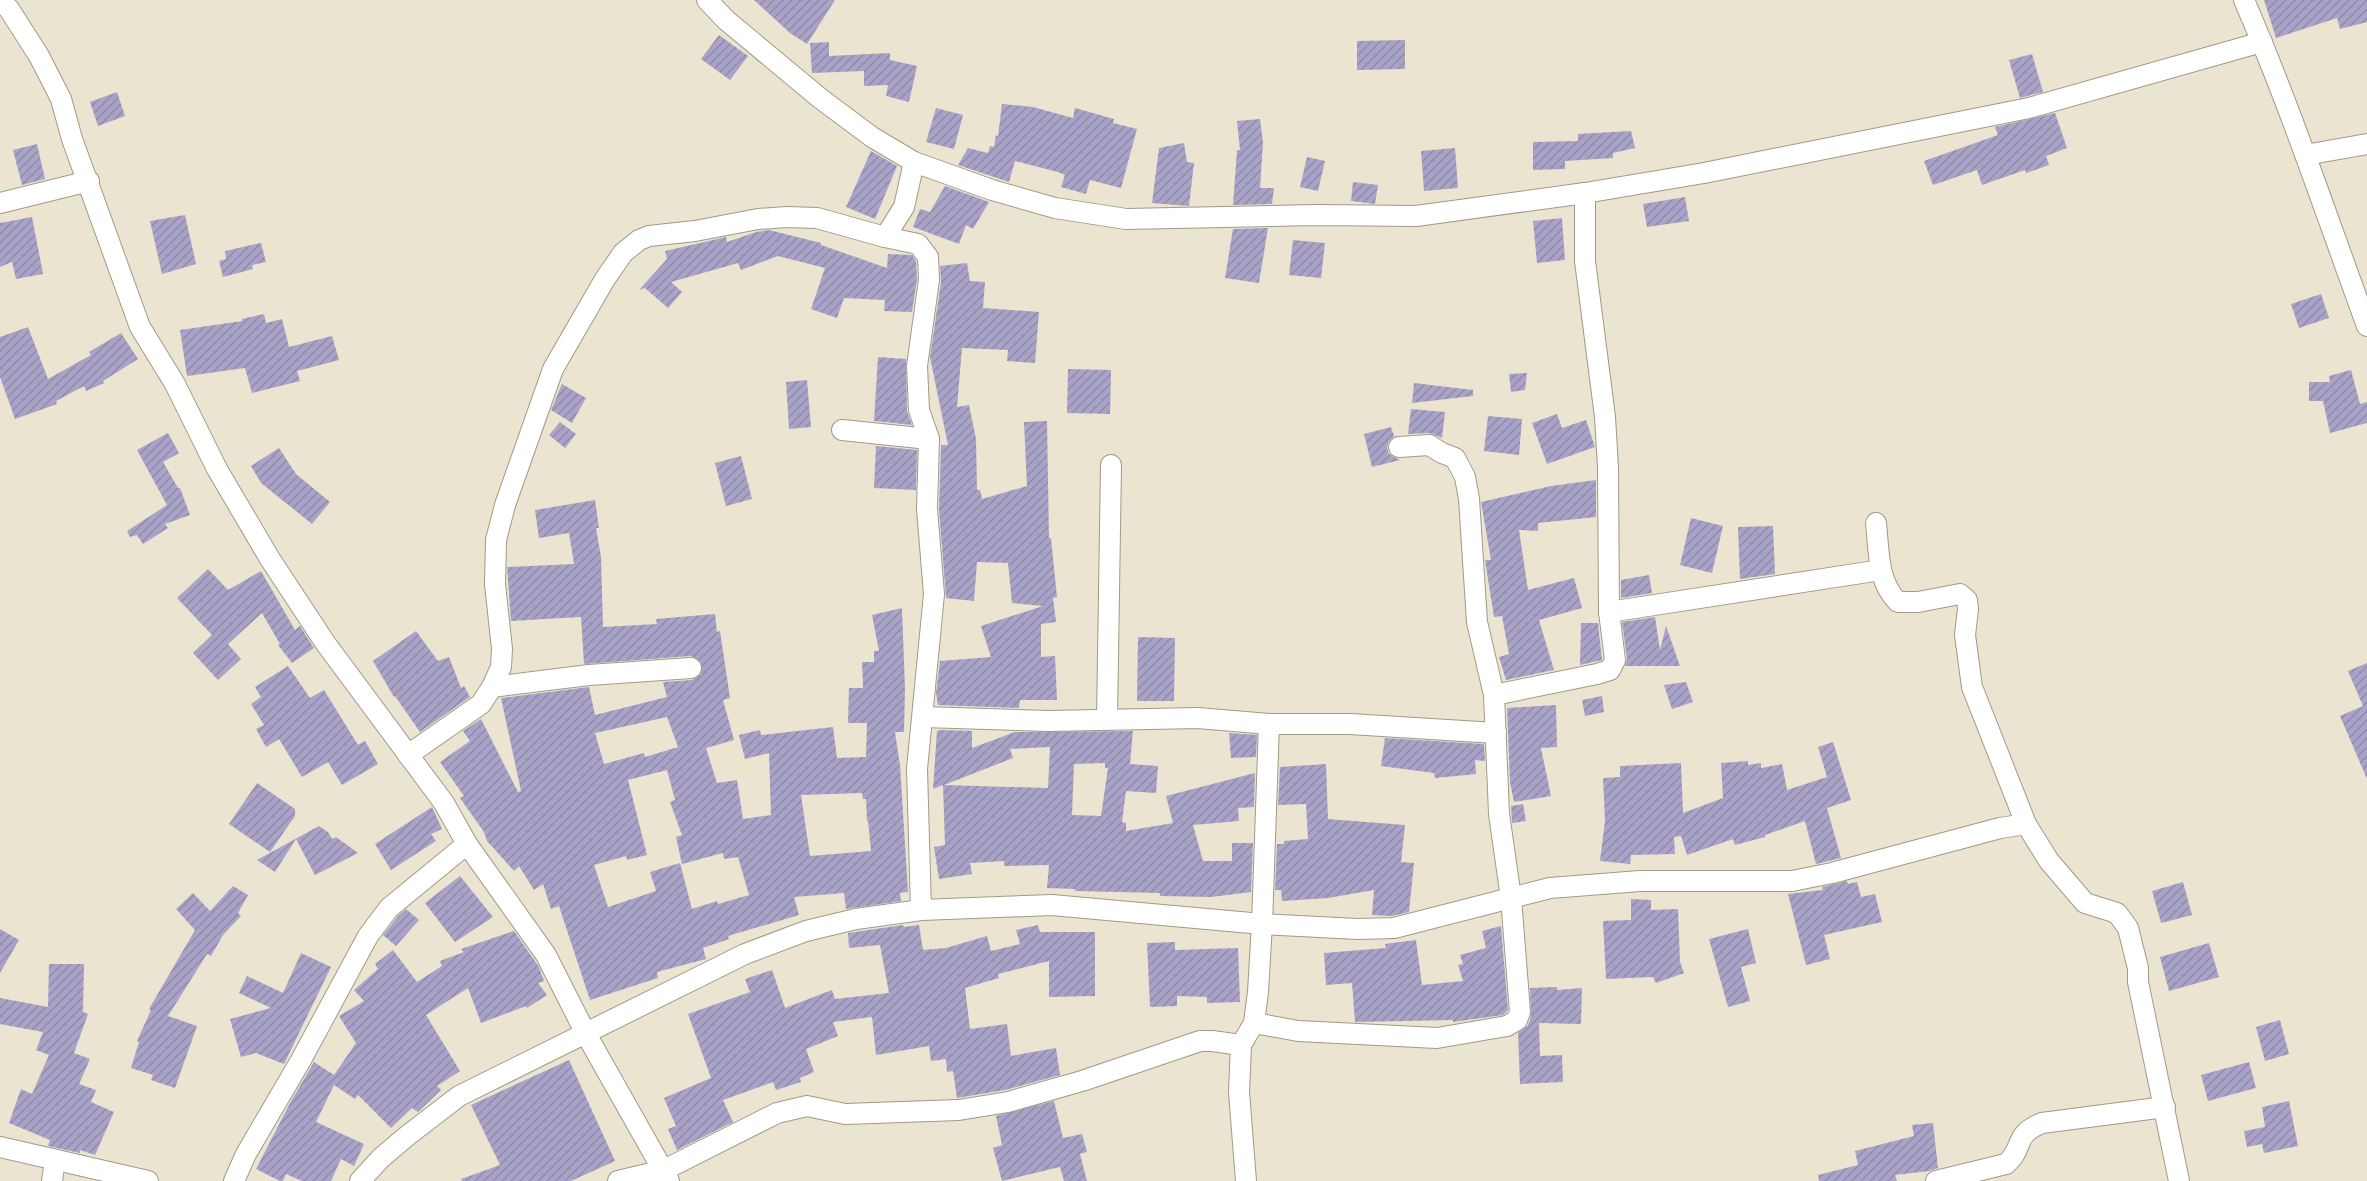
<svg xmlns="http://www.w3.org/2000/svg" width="2367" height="1181" viewBox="0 0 2367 1181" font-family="'PT Sans',sans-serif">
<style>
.building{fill:url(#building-hatch);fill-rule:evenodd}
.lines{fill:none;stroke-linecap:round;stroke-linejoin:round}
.minor-casing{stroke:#a09a87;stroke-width:22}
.minor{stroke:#fff;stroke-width:20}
</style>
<defs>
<pattern id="building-hatch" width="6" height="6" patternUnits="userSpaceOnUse" patternTransform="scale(1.5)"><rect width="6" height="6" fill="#aaa3c8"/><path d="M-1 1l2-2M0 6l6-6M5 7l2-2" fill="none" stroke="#918baa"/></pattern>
</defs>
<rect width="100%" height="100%" fill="#ebe4d0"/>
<g class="building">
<polygon points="754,0 835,0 807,44 790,33"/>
<polygon points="2264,0 2367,0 2367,22 2340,29 2337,18 2276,38"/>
<polygon points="719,35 748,56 730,80 701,59"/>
<polygon points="1405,40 1405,69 1357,70 1357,41"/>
<polygon points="829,42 829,56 890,53 890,60 917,66 909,102 886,96 888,85 864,86 864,71 812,73 810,43"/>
<polygon points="2032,54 2043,92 2020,98 2009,60"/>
<polygon points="117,92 125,116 98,126 90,102"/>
<polygon points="1002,104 1033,107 1073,118 1075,108 1114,119 1113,123 1137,129 1121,188 1090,180 1086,194 1061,187 1065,175 1058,172 1015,161 1009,182 958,165 968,148 988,153 990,146 994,147 996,135 998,136"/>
<polygon points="936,108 963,115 954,149 926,142"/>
<polygon points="2055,113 2067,148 2046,156 2049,165 2026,173 2025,170 1982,185 1977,170 1933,185 1924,161 1998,135 1995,127"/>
<polygon points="1260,119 1263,143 1260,188 1274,188 1272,204 1233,205 1237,150 1240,150 1237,121"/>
<polygon points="1631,131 1635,148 1613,153 1613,158 1565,161 1565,169 1533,170 1533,142 1578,141 1578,134"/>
<polygon points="1184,143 1187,162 1194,163 1189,206 1152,203 1159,148"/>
<polygon points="37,144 45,179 22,185 13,150"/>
<polygon points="1455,148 1458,188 1424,191 1421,151"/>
<polygon points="871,151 897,166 875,219 846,207"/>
<polygon points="1307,157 1325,161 1318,191 1300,187"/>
<polygon points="1353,182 1378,185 1375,204 1351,201"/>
<polygon points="945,186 989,202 973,229 966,225 959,244 913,227 920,209 930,212"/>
<polygon points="1685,197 1689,221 1647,227 1643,204"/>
<polygon points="185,215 196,264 162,274 150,221"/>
<polygon points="32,217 43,274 16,279 12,262 0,267 0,223"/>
<polygon points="1562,218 1565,260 1537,263 1533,221"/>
<polygon points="1268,228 1259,283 1225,278 1233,229"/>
<polygon points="769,230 821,243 821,245 887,268 888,254 912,255 916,261 917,279 912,312 884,311 885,300 844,298 837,318 811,309 825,268 778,256 741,270 738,263 671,282 682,292 668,308 645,288 639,290 667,259 665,251 726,237 727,242 756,232"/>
<polygon points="1293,240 1325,243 1321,278 1289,275"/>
<polygon points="261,243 266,262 252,265 253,269 223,277 219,261 226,259 225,251"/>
<polygon points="967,263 970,281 985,282 983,308 1039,312 1035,363 1007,361 1008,350 962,348 957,407 969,405 976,439 977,490 980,490 982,499 1027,486 1024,422 1047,421 1049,538 1051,538 1057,597 1053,598 1056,622 1041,624 1041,657 1055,656 1057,700 1020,700 1019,708 938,705 936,693 940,661 991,657 981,626 1043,606 1012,603 1008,563 977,562 974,601 946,598 939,509 941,445 948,445 930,357 941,282 940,266"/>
<polygon points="2321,294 2329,318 2299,328 2291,304"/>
<polygon points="264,314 266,323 282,319 289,347 332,336 339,360 297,371 300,381 252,393 245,368 187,376 180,330 242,321 242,319"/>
<polygon points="28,327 48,379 91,355 89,352 121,333 138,359 103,381 104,383 86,391 84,386 56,401 57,404 15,419 0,377 0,337"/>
<polygon points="878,357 906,359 907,411 912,425 874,421"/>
<polygon points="1068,369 1111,370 1110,414 1067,413"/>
<polygon points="2351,370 2360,404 2367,402 2367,423 2330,433 2323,401 2309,401 2309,382 2330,382 2329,376"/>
<polygon points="1527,373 1525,390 1511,392 1509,374"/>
<polygon points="807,380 811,427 789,429 786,382"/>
<polygon points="1414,383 1473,390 1473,396 1412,403"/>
<polygon points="562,384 586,398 572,423 551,410"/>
<polygon points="1411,409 1445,412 1442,438 1429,433 1408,434"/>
<polygon points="1557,414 1562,428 1586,420 1595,447 1547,464 1532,423"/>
<polygon points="1488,416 1522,419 1519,455 1484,451"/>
<polygon points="560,422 576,434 565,448 549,435"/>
<polygon points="1391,427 1394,436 1389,441 1387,448 1389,454 1400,460 1372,467 1364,434"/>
<polygon points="168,433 179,453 163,462 178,488 180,488 190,515 165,524 168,528 143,544 137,535 130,537 127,531 167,505 137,450"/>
<polygon points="876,446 917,450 916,490 874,488"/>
<polygon points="279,448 296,474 330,502 312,524 261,483 251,466"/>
<polygon points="741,456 752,499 726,506 715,463"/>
<polygon points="1596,480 1596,517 1538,523 1538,531 1519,530 1528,590 1574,578 1582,608 1539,620 1554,670 1506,680 1499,657 1509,654 1502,616 1494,617 1485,560 1491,560 1481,502 1551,486"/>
<path d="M595 500 599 528H596L601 557 603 627 657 624 656 619 715 614 717 632 720 631 730 698 723 700 734 740 706 748 717 783 737 780 743 819 771 815 769 753 745 759 739 735 760 730 761 735 833 727 837 758 866 757 867 723H848L849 688H863L862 662H874V651H879L872 615 902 608 905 689 904 732H895L900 765 908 892 900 893 901 901 846 909 844 893 794 897 799 915 728 936 729 939 703 948 706 959 657 972 658 978 590 1000 559 906 551 909 543 884 534 890 519 866 514 871 487 841 484 832 460 798 464 796 440 762 470 741 463 731 481 719 518 792 521 791 501 698 589 687 595 715 667 697 663 682 692 680 701 674V662L691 656 584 664 581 617 511 621 507 567 574 564 569 533 539 538 535 510ZM667 717 678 747 645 757 644 753 604 764 595 733ZM667 770 675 800 670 802 682 835 676 837 682 864 723 853 724 859 738 857 749 895 718 904 717 901 692 909 680 863 650 872 656 891 608 907 594 865 626 856 627 860 647 855 628 780ZM862 793 863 799H866L867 821H868L871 851 810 856 801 795Z"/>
<polygon points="1691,518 1723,526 1712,573 1680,565"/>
<polygon points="1773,526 1775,574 1740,579 1738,527"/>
<polygon points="208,569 228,590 261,571 295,630 300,626 314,648 292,663 278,645 280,644 262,613 228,644 241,659 218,680 193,653 212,635 177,598"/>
<polygon points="1649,575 1652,593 1621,598 1621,580"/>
<polygon points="1655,617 1660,650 1666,626 1680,666 1625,666 1627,659 1622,622"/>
<polygon points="1581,623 1598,623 1602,660 1580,665"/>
<polygon points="416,631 438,661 449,657 461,688 464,686 470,697 420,732 395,696 394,697 373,661"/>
<polygon points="1138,637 1175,638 1174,701 1137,701"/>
<polygon points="2367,663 2367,779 2340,716 2363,706 2348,671"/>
<polygon points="288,666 310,698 324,690 358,745 365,741 378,764 342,785 328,762 302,777 279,739 266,747 256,729 264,725 251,704 261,697 255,687"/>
<polygon points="1686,682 1693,702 1672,709 1664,685"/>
<polygon points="1602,696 1604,712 1585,716 1582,700"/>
<polygon points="1556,705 1557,747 1541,748 1551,796 1514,802 1510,782 1507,708"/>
<path d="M940 730 972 731V748L1015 732 1133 731 1130 764 1158 766 1156 793 1126 791 1122 822 1126 823V831L1173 823 1166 796 1255 773 1254 807 1238 808 1239 821 1193 825 1203 861H1232V843H1253L1251 892 1211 897 1160 896V893L1075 891V889L1047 888 1049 865 1004 866V861L970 863 972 874 939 879 934 847 945 845 943 785 933 789 937 731ZM1050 747 1048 788 944 785 1013 758 1010 749ZM1105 763V768H1108L1101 816 1072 815 1074 764Z"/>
<polygon points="1229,733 1257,735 1256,757 1231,758"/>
<polygon points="1385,738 1484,744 1485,761 1475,760 1476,774 1435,778 1434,773 1381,766"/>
<polygon points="1833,742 1851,800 1827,808 1841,858 1816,864 1805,821 1765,835 1765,837 1735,845 1733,839 1687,855 1681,836 1674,837 1675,854 1631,855 1630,864 1600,861 1605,821 1603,778 1620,777 1620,766 1681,763 1683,813 1723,798 1721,763 1748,761 1748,765 1761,763 1761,768 1782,764 1787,790 1827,777 1818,747"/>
<polygon points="1326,764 1328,819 1405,825 1401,862 1414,863 1409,912 1392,916 1372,915 1374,890 1328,898 1282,901 1281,890 1275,890 1277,844 1284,844 1284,841 1308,839 1306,804 1278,805 1280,767"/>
<polygon points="257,783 295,809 295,816 270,852 229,824"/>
<polygon points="1523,804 1526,821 1512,823 1511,806"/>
<polygon points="432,807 442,829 431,834 436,841 391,870 375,844"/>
<polygon points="319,826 328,832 332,839 336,837 358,853 315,875 296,839 275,872 257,860"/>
<polygon points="460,876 493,917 455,942 425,903"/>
<polygon points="1847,881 1848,884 1857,882 1861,897 1875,894 1882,922 1824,935 1830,959 1806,965 1788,894 1823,890 1822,887"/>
<polygon points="2183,882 2192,915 2161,923 2152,891"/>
<polygon points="233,886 248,895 238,913 241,916 223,935 211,956 207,954 168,1016 197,1026 175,1088 151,1080 153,1075 131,1068 139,1042 137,1041 151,1010 149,1009 195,930 176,909 193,893 210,911"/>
<polygon points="1631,899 1651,900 1651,910 1678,909 1680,962 1684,973 1656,983 1653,977 1606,979 1603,921 1631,920"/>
<polygon points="406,909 419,920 396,946 383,935 398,916"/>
<polygon points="903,925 904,927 919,925 923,950 946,948 987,936 991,951 1020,944 1016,930 1038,925 1040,932 1095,932 1095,996 1049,997 1049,961 998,974 999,978 965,988 970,1029 1007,1024 1011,1056 1056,1048 1060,1075 1005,1090 957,1098 953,1071 947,1072 946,1059 931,1061 929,1046 876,1055 872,1017 833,1022 838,1036 806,1049 814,1072 800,1078 801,1082 776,1090 773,1082 723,1100 733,1122 677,1150 668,1129 676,1126 664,1098 711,1078 688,1014 750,992 745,979 772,970 785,1008 832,990 835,999 889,993 880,945 849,948 848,933"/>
<polygon points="1501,926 1508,1010 1503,1015 1453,1022 1453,1020 1355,1022 1352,983 1326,985 1324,953 1386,948 1385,944 1416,940 1422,985 1463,981 1458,965 1463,964 1460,955 1486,948 1482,931"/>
<polygon points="0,929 19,940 0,973"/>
<polygon points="1748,929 1756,963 1741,967 1750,1001 1728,1007 1709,939"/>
<polygon points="514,931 539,967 544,981 538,983 547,995 527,1008 526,1006 481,1023 468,988 426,1015 460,1071 437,1086 441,1090 418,1112 412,1108 391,1128 358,1095 355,1099 334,1085 316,1122 364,1144 354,1166 341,1159 331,1181 302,1181 286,1174 283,1181 280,1181 256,1169 290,1103 314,1062 334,1075 356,1043 339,1016 364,1001 354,990 378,969 375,964 393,950 417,982 442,966 440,961 464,952 461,949"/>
<polygon points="1175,942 1175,950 1238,948 1240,1002 1207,1003 1207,997 1177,996 1177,1006 1150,1007 1147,943"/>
<polygon points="2209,943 2219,977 2169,991 2160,957"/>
<polygon points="301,953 331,967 284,1064 256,1053 241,1057 230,1019 271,1008 239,993 247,976 283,993"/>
<polygon points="49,964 84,964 83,1012 88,1014 74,1053 90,1059 79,1084 96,1090 91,1102 114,1112 95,1155 80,1150 80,1153 48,1146 50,1140 9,1123 21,1089 32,1094 49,1055 36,1050 43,1032 0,1024 0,998 48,1007"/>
<polygon points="1557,987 1557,990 1582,988 1581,1024 1539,1023 1540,1056 1562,1055 1563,1082 1520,1084 1518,1033 1528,1025 1531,1016 1530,988"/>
<polygon points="2280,1020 2289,1054 2265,1061 2256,1027"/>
<polygon points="569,1060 615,1161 571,1181 462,1181 461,1179 500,1165 471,1105"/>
<polygon points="2249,1062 2256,1088 2208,1101 2201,1075"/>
<polygon points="1054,1101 1063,1138 1082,1134 1087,1152 1080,1154 1087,1181 1064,1181 1060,1167 1002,1181 993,1148 1002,1145 996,1116"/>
<polygon points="2289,1101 2298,1146 2264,1153 2262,1144 2247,1147 2244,1131 2265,1127 2262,1107"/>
<polygon points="1933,1123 1938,1168 1929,1171 1895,1175 1897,1181 1819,1181 1818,1175 1858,1165 1855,1151 1914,1136 1912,1125"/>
</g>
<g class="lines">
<g class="minor-casing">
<g id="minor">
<polyline points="0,0 9,9 39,56 61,99 72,139 140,327 175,384 217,469 270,559 326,644 444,803 467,844 546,955 586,1034 669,1181"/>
<polyline points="707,0 726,20 821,99 872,137 914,162 992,190 1055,208 1126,219 1315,215 1416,216 1585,193 1704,173 2029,108 2262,42"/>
<path d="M2244 0C2290 106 2327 217 2367 326"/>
<polyline points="2305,155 2367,144"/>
<polyline points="914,162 904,207 885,237 918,244 928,257 929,280 917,366 919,410 929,439 927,509 934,594 917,769 921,910"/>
<polyline points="0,203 89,181"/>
<polyline points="842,430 929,439"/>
<path d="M1876 523C1879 549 1877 582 1898 602H1918L1960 594 1967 600 1968 609 1965 635 1972 687 2026 824 2049 861 2085 903 2117 913 2128 928 2138 968V982L2179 1181"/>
<polyline points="1609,612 1881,570"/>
<polyline points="492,687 589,675 691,668"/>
<polyline points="1494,695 1597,674 1610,670 1615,660 1609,612 1608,467 1605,417 1585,261 1585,193"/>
<polyline points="923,717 1049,721 1198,718 1269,724 1350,724 1496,733"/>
<polyline points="1107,720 1111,465"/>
<polyline points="408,755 481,704 492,687 501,667 502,649 495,584 496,540 505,505 553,369 605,279 623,253 639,240 649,236 695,231 758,219 787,217 817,218 885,237"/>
<polyline points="1254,1023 1298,1031 1437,1038 1507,1026 1517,1020 1520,1012 1511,898 1499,814 1494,695 1477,622 1469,499 1465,477 1455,458 1442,453 1429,445 1399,447"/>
<polyline points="0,1147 148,1181"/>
<polyline points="52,1181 55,1160"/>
<polyline points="234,1181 246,1154 301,1060 368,936 389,908 467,844"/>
<polyline points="360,1181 381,1158 407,1136 459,1096 745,954 806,931 856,919 921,910 1052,905 1262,924 1358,929 1394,928 1550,888 1640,881 1792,881 1832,873 2000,828 2026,824"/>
<polyline points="618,1181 664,1170 777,1113 807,1106 845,1114 959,1110 1008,1102 1082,1081 1200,1041 1212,1041 1241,1045"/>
<polyline points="1246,1181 1239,1092 1241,1045 1254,1023 1258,992 1262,924 1269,724"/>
<path d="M1936 1181 2006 1164C2025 1148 2012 1135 2042 1123L2165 1107"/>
</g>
</g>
<use href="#minor" class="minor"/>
</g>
</svg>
